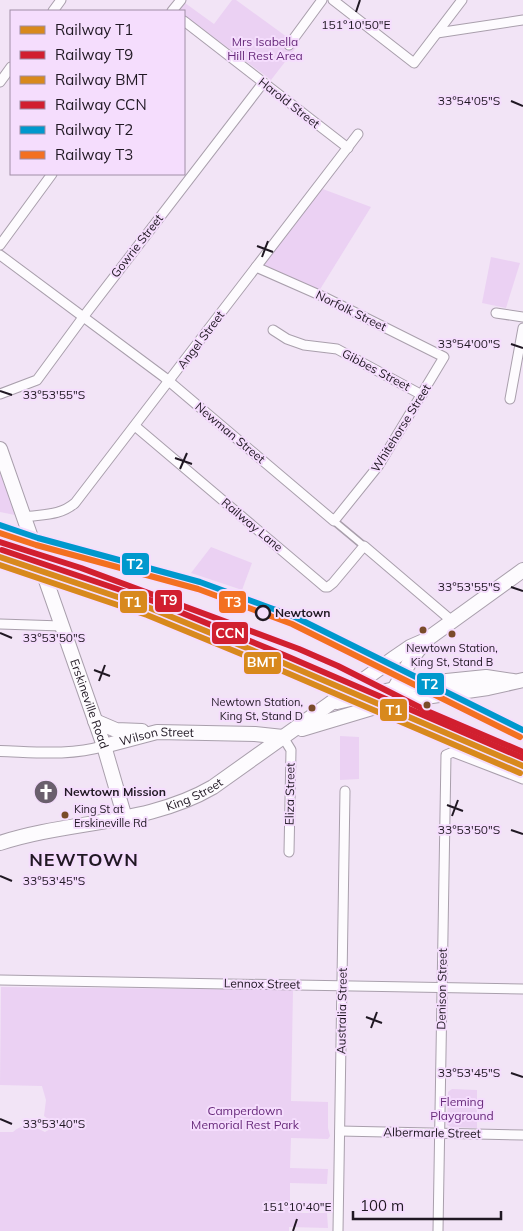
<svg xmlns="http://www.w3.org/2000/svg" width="523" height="1231" viewBox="0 0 523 1231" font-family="Mulish,sans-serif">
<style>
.green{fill:#ebd1f3}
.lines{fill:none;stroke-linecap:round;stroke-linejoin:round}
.pedestrian-casing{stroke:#a99fac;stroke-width:9}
.minor-casing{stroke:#a99fac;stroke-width:11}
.tertiary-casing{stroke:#a99fac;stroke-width:12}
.primary-casing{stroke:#a99fac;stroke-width:16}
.trunk-casing{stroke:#a99fac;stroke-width:16}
.pedestrian{stroke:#fdfbfe;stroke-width:6}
.minor{stroke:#fdfbfe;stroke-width:9}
.tertiary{stroke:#fdfbfe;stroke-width:10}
.primary{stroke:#fdfbfe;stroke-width:14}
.trunk{stroke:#fdfbfe;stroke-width:14}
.rail-1-casing{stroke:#f5ddfd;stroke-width:10}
.rail-2-casing{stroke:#f5ddfd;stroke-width:10}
.rail-3-casing{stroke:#f5ddfd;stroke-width:10}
.rail-4-casing{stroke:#f5ddfd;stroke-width:10}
.rail-5-casing{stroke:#f5ddfd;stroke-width:10}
.rail-6-casing{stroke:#f5ddfd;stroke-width:10}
.rail-1{stroke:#d8891d;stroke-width:6}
.rail-2{stroke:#d11f2f;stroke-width:6}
.rail-3{stroke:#d8891d;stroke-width:6}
.rail-4{stroke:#d11f2f;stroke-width:6}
.rail-5{stroke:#0098cd;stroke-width:6}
.rail-6{stroke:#f37021;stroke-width:6}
.ticks{fill:none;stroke:#201823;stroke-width:2}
.stop-dot{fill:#f5ddfd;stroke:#201823;stroke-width:2.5}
.bus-dot{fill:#7a4b2a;stroke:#f5ddfd;stroke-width:2}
.labels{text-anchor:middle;stroke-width:4;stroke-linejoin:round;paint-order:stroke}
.bus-label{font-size:11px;fill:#201823;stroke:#f5ddfd}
.park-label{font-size:12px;fill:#67297a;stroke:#f5ddfd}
.street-label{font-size:12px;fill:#201823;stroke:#f5ddfd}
.stop-label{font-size:12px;font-weight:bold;fill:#201823;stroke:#f5ddfd;text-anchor:start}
.poi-label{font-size:12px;font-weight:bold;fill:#201823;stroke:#f5ddfd;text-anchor:start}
.district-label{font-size:18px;font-weight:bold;letter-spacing:1px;fill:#201823;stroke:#f5ddfd}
.ticks-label{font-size:12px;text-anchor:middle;fill:#201823;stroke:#f5ddfd;stroke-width:4;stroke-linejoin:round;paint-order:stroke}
.line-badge{stroke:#f5ddfd;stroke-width:2}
.badge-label{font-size:14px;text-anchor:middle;font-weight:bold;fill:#fff}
</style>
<rect width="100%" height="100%" fill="#f2e4f6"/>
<g class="green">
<polygon points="232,0 236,0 298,45 271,80 184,15 184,11 179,11 185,3 214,24"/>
<polygon points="320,188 371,207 319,291 263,266"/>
<polygon points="491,257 520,263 506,308 482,303"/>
<polygon points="0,472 15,515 0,512"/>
<polygon points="211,547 252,563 242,590 191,573"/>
<polygon points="340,736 359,737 359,779 340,780"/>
<path d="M1 987 293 990 291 1101 328 1102V1128L330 1136 328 1139 291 1138 290 1168 328 1169 327 1184 290 1183V1213H327L328 1228 289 1227V1231H0V1132H13C23 1122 34 1126 45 1132L50 1129 51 1121 44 1116 46 1100 42 1086 0 1085Z"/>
<polygon points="452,1089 477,1090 477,1128 451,1127 447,1125 448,1092"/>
</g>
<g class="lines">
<g class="pedestrian-casing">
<polyline id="pedestrian" points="334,521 364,546"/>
</g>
<g class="minor-casing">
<g id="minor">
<polyline points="333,0 414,63 462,0"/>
<polyline points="53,11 61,0"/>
<polyline points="172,11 181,0"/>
<polyline points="184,21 348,148"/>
<polyline points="437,33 523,20"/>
<polyline points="289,45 322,0"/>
<polyline points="0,82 11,67"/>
<polyline points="0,245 52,174"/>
<polyline points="0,255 164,377 334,521 379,465 444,357 324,297 256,267"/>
<polyline points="496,313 523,317"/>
<polyline points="273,330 287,339 304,345 337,349 422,395"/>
<polyline points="0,394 37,380 84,316 263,83"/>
<polyline points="510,399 523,328"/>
<polyline points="135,426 325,587 328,587 333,583 364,546 452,621"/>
<path d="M24 517C43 514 60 516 75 503L358 134"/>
<polyline points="0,624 62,626"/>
<polyline points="283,737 291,750 289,852"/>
<polyline points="0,980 523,989"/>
<polyline points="340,1131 523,1135"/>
<polyline points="338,1231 345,791"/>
<polyline points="438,1231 446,755 453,752 523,779"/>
</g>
</g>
<g class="tertiary-casing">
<path id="tertiary" d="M0 751C35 752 70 756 104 746"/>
</g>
<g class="primary-casing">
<g id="primary">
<path id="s1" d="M0 449 104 746 125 818"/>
<polyline points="95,721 116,730 142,731"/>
<path id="s2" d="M104 746 157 732 255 734 283 737"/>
</g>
</g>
<g class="trunk-casing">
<g id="trunk">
<polyline points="337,702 417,684 486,677 513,681"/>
<polyline points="381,706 411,699 488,688 523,680"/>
<polyline points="302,729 382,705 389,698 412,658 424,643"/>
<path id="s3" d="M0 843C70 820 148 825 213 787L394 658 410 647 426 640 523 570"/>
</g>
</g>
<use href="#pedestrian" class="pedestrian"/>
<use href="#minor" class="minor"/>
<use href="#tertiary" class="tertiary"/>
<use href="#primary" class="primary"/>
<use href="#trunk" class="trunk"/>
<g class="rail-1-casing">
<polyline id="rail-1" points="0,557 150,608 281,662 523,766"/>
</g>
<g class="rail-2-casing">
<polyline id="rail-2" points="0,542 81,568 299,649 338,666 427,711 523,752"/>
</g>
<g class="rail-3-casing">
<polyline id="rail-3" points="0,565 147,615 278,669 520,773"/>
</g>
<g class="rail-4-casing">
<polyline id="rail-4" points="2,550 153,601 284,655 523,758"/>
</g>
<g class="rail-5-casing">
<polyline id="rail-5" points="0,525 38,538 200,582 295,617 523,730"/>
</g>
<g class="rail-6-casing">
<polyline id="rail-6" points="0,533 36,545 198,589 292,624 520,737"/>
</g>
<use href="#rail-1" class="rail-1"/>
<use href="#rail-2" class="rail-2"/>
<use href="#rail-3" class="rail-3"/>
<use href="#rail-4" class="rail-4"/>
<use href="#rail-5" class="rail-5"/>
<use href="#rail-6" class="rail-6"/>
</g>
<path class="ticks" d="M356 12 360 0M511 101 523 106M257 246 273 252M262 257 268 241M511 344 523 348M0 391 12 395M175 458 192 464M180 469 187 453M511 587 523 591M0 633 12 638M94 670 110 676M99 681 105 665M447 805 463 811M452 816 458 800M511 830 523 834M0 876 12 881M366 1017 382 1023M371 1028 377 1012M511 1073 523 1077M0 1119 12 1124M293 1231 297 1219"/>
<defs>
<g id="church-disc" transform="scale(1.25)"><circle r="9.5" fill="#6a5f6d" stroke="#f5ddfd"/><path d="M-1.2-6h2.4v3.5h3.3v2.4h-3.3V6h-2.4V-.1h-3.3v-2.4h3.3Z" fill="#fff"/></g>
</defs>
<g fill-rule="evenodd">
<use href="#church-disc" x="46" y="792"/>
</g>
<circle class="stop-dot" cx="263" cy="613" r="7"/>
<g class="bus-dot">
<circle cx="423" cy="630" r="4.5"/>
<circle cx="452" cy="634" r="4.5"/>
<circle cx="427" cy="705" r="4.5"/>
<circle cx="312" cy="708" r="4.5"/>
<circle cx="65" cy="815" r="4.5"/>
</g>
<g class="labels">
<g class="bus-label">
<text x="452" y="652">Newtown Station,<tspan x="452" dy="14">King St, Stand B</tspan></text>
<text x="303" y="706" text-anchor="end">Newtown Station,<tspan x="303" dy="14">King St, Stand D</tspan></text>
<text x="74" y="813" text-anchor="start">King St at<tspan x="74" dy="14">Erskineville Rd</tspan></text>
</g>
<g class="park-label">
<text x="265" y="46">Mrs Isabella<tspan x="265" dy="14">Hill Rest Area</tspan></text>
<text x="462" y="1106">Fleming<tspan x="462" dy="14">Playground</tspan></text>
<text x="245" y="1115">Camperdown<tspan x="245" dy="14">Memorial Rest Park</tspan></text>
</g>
<g class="street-label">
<text transform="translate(289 103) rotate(38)" y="4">Harold Street</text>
<text transform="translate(137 246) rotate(-52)" y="4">Gowrie Street</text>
<text transform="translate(351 311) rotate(26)" y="4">Norfolk Street</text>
<text transform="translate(201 340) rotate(-53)" y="4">Angel Street</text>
<text transform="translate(376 370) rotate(28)" y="4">Gibbes Street</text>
<text transform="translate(401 428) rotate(-58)" y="4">Whitehorse Street</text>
<text transform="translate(230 433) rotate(40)" y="4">Newman Street</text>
<text transform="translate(252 525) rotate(40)" y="4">Railway Lane</text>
<text dy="4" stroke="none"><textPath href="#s1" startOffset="270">Erskineville Road</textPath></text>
<text dy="4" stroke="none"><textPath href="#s2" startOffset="54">Wilson Street</textPath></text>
<text dy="4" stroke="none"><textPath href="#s3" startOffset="201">King Street</textPath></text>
<text transform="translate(290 794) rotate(-89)" y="4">Eliza Street</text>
<text transform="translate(262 984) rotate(1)" y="4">Lennox Street</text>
<text transform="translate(442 989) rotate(-89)" y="4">Denison Street</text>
<text transform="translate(342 1011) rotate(-89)" y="4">Australia Street</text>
<text transform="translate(432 1133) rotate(1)" y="4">Albermarle Street</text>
</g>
<g class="stop-label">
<text x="275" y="617">Newtown</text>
</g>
<g class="poi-label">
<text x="64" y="796">Newtown Mission</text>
</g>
<g class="district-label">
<text x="84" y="866">NEWTOWN</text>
</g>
</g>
<g class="ticks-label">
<text x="356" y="29">151°10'50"E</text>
<text x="469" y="105">33°54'05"S</text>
<text x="469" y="348">33°54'00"S</text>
<text x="54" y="399">33°53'55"S</text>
<text x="469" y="591">33°53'55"S</text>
<text x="54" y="642">33°53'50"S</text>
<text x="469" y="834">33°53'50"S</text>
<text x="54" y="885">33°53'45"S</text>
<text x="469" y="1077">33°53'45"S</text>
<text x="54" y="1128">33°53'40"S</text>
<text x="297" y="1211">151°10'40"E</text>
</g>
<g class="line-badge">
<rect x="121" y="552" width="29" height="24" rx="5" fill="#0098cd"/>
<rect x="154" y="589" width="29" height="24" rx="5" fill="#d11f2f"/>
<rect x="218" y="590" width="29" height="24" rx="5" fill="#f37021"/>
<rect x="119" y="590" width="29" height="24" rx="5" fill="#d8891d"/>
<rect x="211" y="621" width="38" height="24" rx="5" fill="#d11f2f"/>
<rect x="243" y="651" width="39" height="24" rx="5" fill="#d8891d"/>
<rect x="416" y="672" width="29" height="24" rx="5" fill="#0098cd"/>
<rect x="379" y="698" width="29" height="24" rx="5" fill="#d8891d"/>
</g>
<g class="badge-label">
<text x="135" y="569">T2</text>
<text x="169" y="605">T9</text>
<text x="233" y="607">T3</text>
<text x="133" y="607">T1</text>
<text x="230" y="638">CCN</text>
<text x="262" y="667">BMT</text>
<text x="430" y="689">T2</text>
<text x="394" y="715">T1</text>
</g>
<rect x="10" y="10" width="175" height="165" fill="#f5ddfd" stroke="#a08ea6"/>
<rect x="20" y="26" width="25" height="8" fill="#d8891d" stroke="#a08ea6"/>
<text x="55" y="35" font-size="15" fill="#201823">Railway T1</text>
<rect x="20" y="51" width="25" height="8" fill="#d11f2f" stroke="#a08ea6"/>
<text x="55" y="60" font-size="15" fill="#201823">Railway T9</text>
<rect x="20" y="76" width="25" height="8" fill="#d8891d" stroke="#a08ea6"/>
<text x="55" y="85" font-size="15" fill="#201823">Railway BMT</text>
<rect x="20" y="101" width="25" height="8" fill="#d11f2f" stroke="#a08ea6"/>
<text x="55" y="110" font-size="15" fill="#201823">Railway CCN</text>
<rect x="20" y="126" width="25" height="8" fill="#0098cd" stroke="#a08ea6"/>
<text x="55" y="135" font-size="15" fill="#201823">Railway T2</text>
<rect x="20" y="151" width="25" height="8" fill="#f37021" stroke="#a08ea6"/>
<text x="55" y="160" font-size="15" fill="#201823">Railway T3</text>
<path d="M353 1211v8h148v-8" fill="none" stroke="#201823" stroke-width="2.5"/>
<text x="360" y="1211" font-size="15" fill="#201823" stroke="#f5ddfd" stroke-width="4" paint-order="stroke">100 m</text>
</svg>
